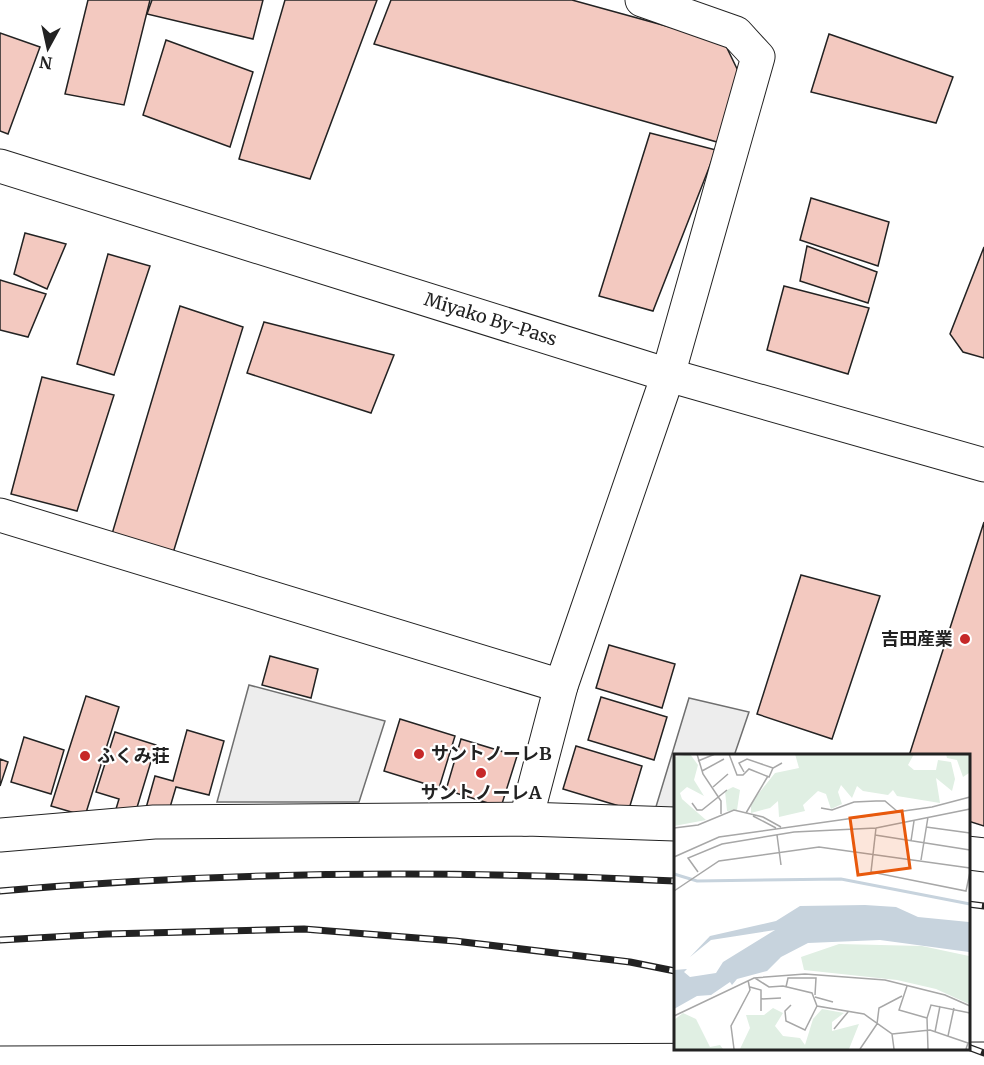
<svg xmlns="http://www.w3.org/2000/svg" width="984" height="1065" viewBox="0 0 984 1065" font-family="Merriweather,'Noto Sans JP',serif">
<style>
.parking{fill:#ededed;stroke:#6f6f6f;stroke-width:1.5}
.building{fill:#f3c9c0;stroke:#222;stroke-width:1.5}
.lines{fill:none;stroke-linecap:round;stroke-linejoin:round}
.street-casing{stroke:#222;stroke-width:35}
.primary-casing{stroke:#222;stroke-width:35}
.highway-casing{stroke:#222;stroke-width:35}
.street{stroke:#fff;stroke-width:33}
.primary{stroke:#fff;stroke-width:33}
.highway{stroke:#fff;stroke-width:33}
.rail-casing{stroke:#222;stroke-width:7}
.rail{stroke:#fff;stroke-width:4.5;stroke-dasharray:14;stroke-linecap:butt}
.poi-dot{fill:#c62828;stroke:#fff;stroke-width:2}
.labels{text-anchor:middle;stroke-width:4.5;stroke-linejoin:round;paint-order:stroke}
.street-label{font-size:18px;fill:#222;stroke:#fff}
.poi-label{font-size:18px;font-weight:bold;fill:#222;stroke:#fff;text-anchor:start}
.inset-river{fill:none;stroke:#c7d3dd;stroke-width:3}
.inset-road{fill:none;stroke:#a7a7a7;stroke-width:1.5}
.view{fill:#e8590c;fill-opacity:0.15;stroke:#e8590c;stroke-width:3}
.inset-edge{fill:none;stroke:#222;stroke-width:3}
</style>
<rect width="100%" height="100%" fill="#fff"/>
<g class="parking">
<polygon points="249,685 385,721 359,802 217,802"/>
<polygon points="689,698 749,712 734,756 675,756 675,811 655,810"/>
</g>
<g class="building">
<polygon points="88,0 150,0 124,105 65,94"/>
<polygon points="152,0 263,0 253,39 147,14"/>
<polygon points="285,0 377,0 310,179 239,159"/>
<polygon points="391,0 572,0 724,42 741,77 717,142 374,44"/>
<polygon points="0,33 40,47 8,134 0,131"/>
<polygon points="829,34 953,77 936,123 811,92"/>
<polygon points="166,40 253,72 230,147 143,115"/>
<polygon points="650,133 716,150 653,311 599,296"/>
<polygon points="811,198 889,222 878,266 800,240"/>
<polygon points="25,233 66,244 47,289 14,274"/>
<polygon points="807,246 877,272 868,303 800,281"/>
<polygon points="984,247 984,358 963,352 950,334"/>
<polygon points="108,254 150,266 114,375 77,364"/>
<polygon points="0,280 46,294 28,337 0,330"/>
<polygon points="784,286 869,308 848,374 767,350"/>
<polygon points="180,306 243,327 173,553 112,534"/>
<polygon points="264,322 394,355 371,413 247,373"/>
<polygon points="42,377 114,395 77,511 11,494"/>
<polygon points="984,522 984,826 968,821 968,756 909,756"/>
<polygon points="801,575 880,596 832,739 757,714"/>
<polygon points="609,645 675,664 662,708 596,688"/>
<polygon points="270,656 318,669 311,698 262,685"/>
<polygon points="86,696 119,707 85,816 51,806"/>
<polygon points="601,697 667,717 654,760 588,740"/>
<polygon points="400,719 455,736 439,788 384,771"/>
<polygon points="187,730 224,741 209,795 176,787 168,814 146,808 155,776 173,781"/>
<polygon points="115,732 156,745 135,814 116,809 119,799 96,792"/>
<polygon points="24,737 64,750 51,794 11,782"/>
<polygon points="461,739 517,756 501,807 446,790"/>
<polygon points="576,746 642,766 629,809 563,789"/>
<polygon points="0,759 8,762 0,786"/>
</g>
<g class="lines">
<g class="street-casing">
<g id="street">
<polyline points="0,515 561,686"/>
<polyline points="526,819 561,686 668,375 758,57 736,33 642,0"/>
<polyline points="0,835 154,822 526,819 675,824"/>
<polyline points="968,853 984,855"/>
</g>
</g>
<g class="primary-casing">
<polyline id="primary" points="0,1063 984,1059"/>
</g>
<g class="highway-casing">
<g id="highway">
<path id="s1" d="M0 166 668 375 984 465"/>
</g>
</g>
<use href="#street" class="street"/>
<use href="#primary" class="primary"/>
<use href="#highway" class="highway"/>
<g class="rail-casing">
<g id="rail">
<path d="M0 891C225 871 450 870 675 881"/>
<polyline points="968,904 984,906"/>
<polyline points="0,940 107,934 304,929 455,941 630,962 675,971"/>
<polyline points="968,1047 984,1053"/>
</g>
</g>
<use href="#rail" class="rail"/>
</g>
<g class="poi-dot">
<circle cx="965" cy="639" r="6"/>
<circle cx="419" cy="754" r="6"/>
<circle cx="85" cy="756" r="6"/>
<circle cx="481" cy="773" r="6"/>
</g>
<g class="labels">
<g class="street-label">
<text dy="6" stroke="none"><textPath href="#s1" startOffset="514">Miyako By-Pass</textPath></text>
</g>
<g class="poi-label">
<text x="953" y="645" text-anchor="end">吉田産業</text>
<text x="431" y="760">サントノーレB</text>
<text x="97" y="762">ふくみ荘</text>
<text x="481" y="799" text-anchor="middle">サントノーレA</text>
</g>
</g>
<g transform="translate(674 754)">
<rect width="296" height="296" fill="#fff"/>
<path d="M16 0 24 11 20 26 30 42 13 33 6 39 8 45 32 66 0 72V3ZM121 0H240L234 11 240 16H262L264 6 277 8 281 25 278 37 262 24 266 49 223 42 219 36 214 41 189 37 183 32 178 44 167 31 164 38 168 50 157 55 152 40 144 37 129 51 131 57 105 63 104 47 96 54 77 59V49L101 19 125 14ZM272 0H295V19L289 23 283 6 273 4ZM59 33 66 36 63 56 53 57 51 37ZM165 190 248 192 295 202V250L262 235 223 226 130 216 127 203ZM99 254 109 259 101 272 109 282 126 284 131 291 139 265 148 255 170 259 158 268V277L185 270 175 295H66L76 274 72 261H90ZM9 259 22 265 36 293 46 291 49 295H0V266Z" fill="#e0efe3"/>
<path d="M191 151 222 153 244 163 295 168V198L206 186 134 189 107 203 93 217 63 225 58 231 56 228 37 241 23 242 0 255V216L13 215 10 218 16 223 42 219 49 208 101 176 37 186 16 203 36 182 102 167 126 152Z" fill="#c7d3dd"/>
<path class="inset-river" d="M0 120 23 127 167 125 296 150"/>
<path class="inset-road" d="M23 0 29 20 47 47V60M55 0 63 21H69L75 15 95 23 99 14 108 9M24 7 41 0M28 17 50 5M70 18 65 9 73 5 99 14M39 33 54 20M18 49 23 56H28L53 36M147 54 158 56 180 48 202 47H211L224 58M72 59 94 22M79 62 102 74M252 73 296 79M0 74 24 71 60 56 89 63 107 73M202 74 197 118 292 137 296 118M103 81 107 111M201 81 296 96M237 87 240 67M0 103 45 83 258 53 296 43M247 106 254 63M24 118 14 104 48 90 120 78 202 74 296 55M0 137 45 107 145 93 296 114M81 224 95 233 109 232 138 239 143 252 190 260 218 280 220 295M233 232 225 256 253 264M76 233 87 236V257M112 233 114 224H142L141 241M141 243 159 248M87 245 107 244M117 251 111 257 112 267 131 276 143 252M0 262 80 224 131 220 211 226 271 241 296 252M160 275 174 258M261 278 266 252M218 280 256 276 294 289 292 295M274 282 280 254M60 295 57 272 76 236 74 226M186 295 203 270 205 254 228 242M254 295 253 264 257 251 296 259"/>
<path class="view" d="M228 57 236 114 184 121 176 64Z"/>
<rect width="296" height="296" class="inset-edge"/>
</g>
<g transform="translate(48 48) rotate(188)" stroke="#ffffff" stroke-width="4.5" paint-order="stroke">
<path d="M0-4.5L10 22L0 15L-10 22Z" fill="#222222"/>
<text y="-9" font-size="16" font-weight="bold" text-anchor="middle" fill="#222222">N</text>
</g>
</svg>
